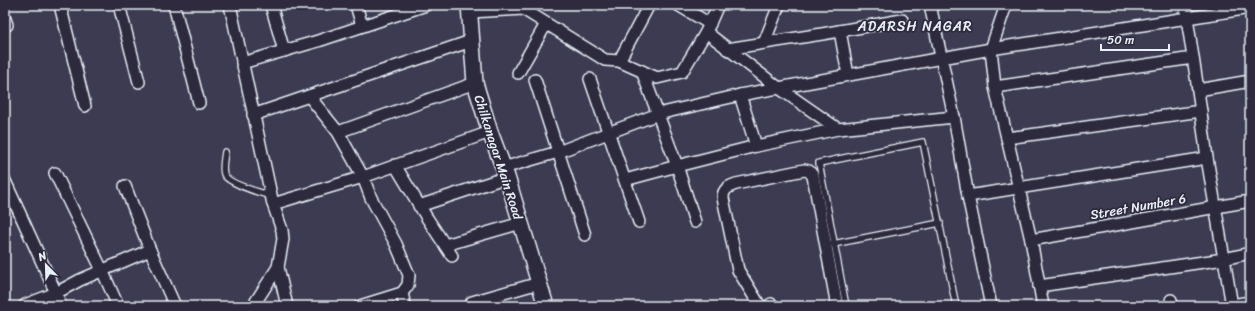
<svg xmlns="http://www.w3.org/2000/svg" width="1255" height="311" viewBox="0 0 1255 311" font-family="Sriracha,sans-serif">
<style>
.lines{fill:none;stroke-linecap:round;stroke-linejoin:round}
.lane-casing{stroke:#e8f1f8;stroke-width:8}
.street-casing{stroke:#e8f1f8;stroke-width:14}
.secondary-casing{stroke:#e8f1f8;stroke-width:18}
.lane{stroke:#2f2a3d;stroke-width:5.5}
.street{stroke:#2f2a3d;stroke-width:11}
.secondary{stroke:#2f2a3d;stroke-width:15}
.labels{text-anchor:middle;stroke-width:3.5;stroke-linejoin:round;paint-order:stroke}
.street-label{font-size:13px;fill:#e8f1f8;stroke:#2f2a3d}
.neighbourhood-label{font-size:14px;letter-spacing:1px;fill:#e8f1f8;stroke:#2f2a3d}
</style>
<rect width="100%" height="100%" fill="#3d3b51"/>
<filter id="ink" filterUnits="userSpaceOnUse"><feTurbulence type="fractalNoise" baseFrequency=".025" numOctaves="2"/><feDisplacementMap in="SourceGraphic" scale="8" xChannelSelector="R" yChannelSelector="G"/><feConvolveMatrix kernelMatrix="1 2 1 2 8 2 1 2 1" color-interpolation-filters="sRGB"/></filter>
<g filter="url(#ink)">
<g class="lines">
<g class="lane-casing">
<g id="lane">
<path d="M225 152C224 159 222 168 224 174 226 183 261 193 271 196"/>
<polyline points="833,244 940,223"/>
<polyline points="846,306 819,163 923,142 956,306"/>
</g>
</g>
<g class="street-casing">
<g id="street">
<polyline points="60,5 85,106"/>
<polyline points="119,5 139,82"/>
<polyline points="174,5 199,103"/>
<polyline points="230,5 273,204 282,230 283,239 278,267 253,306"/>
<polyline points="271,5 284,51"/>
<polyline points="356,5 362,26"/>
<polyline points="678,5 710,24"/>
<polyline points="930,5 954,117 968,196 991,306"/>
<polyline points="1006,5 991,49 995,87 1031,240 1043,306"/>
<polyline points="1186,5 1187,18 1250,8"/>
<polyline points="470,12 523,9 605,60 619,61 657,78 682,72 706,32 718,5"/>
<polyline points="5,19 7,25"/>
<polyline points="840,31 848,75"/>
<polyline points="706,32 779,88 838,129"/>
<polyline points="764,43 779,5"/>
<polyline points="727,49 822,34 902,20"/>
<polyline points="619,61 649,5"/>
<polyline points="242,63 318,41 426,5"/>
<polyline points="642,71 677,166 756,146 838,129 954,117"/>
<polyline points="518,73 546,24"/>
<polyline points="590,79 639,222"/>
<polyline points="535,80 585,235"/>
<polyline points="995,87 1193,58"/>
<polyline points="740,95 756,146"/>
<polyline points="309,96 338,132 363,177 371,198 396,244 409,275 408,285 402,293 360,306"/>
<polyline points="253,115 471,41"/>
<polyline points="338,132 475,83"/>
<polyline points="1007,138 1201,111"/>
<polyline points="395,165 427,218 452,256"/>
<polyline points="503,168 558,152 658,114 740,95 991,49 1187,18 1198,90"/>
<polyline points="55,173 102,270 118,306"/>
<polyline points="625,180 677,166 695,222"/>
<polyline points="5,181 56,293 25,305"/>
<polyline points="125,186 150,250"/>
<polyline points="968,196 1207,158"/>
<polyline points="273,204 363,177 490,132"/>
<polyline points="419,206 507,177"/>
<polyline points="1031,240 1250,201"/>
<polyline points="445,245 521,223"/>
<polyline points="278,267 287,306"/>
<polyline points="1039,286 1224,259 1250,253"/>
<polyline points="402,293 405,306"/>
<polyline points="1171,300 1172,306"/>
<polyline points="771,304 774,306"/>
<polyline points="1232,305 1250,302"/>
<polyline points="61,306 56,293 80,280 150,250 175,306"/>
<polyline points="472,306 472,302 539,283"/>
<path d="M760 306 738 270 723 198C723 189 728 187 736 184L804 170 809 171 813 176 837 306"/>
<polyline points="1232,306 1207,158 1198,90 1250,81"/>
</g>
</g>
<g class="secondary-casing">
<polyline id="secondary" points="469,5 475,83 490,132 507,177 546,306"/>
</g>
<use href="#lane" class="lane"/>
<use href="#street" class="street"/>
<use href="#secondary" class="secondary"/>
</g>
</g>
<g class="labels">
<g class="street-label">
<text transform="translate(499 157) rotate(72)" y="5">Chilkanagar Main Road</text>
<text transform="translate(1138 206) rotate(-10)" y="5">Street Number 6</text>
</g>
<g class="neighbourhood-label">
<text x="915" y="31">ADARSH NAGAR</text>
</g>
</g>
<rect width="1255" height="311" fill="none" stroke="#2f2a3d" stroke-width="20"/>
<rect x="10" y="10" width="1235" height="291" fill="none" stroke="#e8f1f8" stroke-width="1.5" filter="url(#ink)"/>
<g transform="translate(46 265) rotate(337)" stroke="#2f2a3d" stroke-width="3" paint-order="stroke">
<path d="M0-3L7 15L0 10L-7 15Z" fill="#e8f1f8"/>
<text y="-6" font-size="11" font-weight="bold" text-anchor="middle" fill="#e8f1f8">N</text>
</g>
<path d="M1101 44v6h68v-6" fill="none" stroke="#e8f1f8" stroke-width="2"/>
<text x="1107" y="44" font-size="12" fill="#e8f1f8" stroke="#2f2a3d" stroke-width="3" paint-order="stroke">50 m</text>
</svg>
